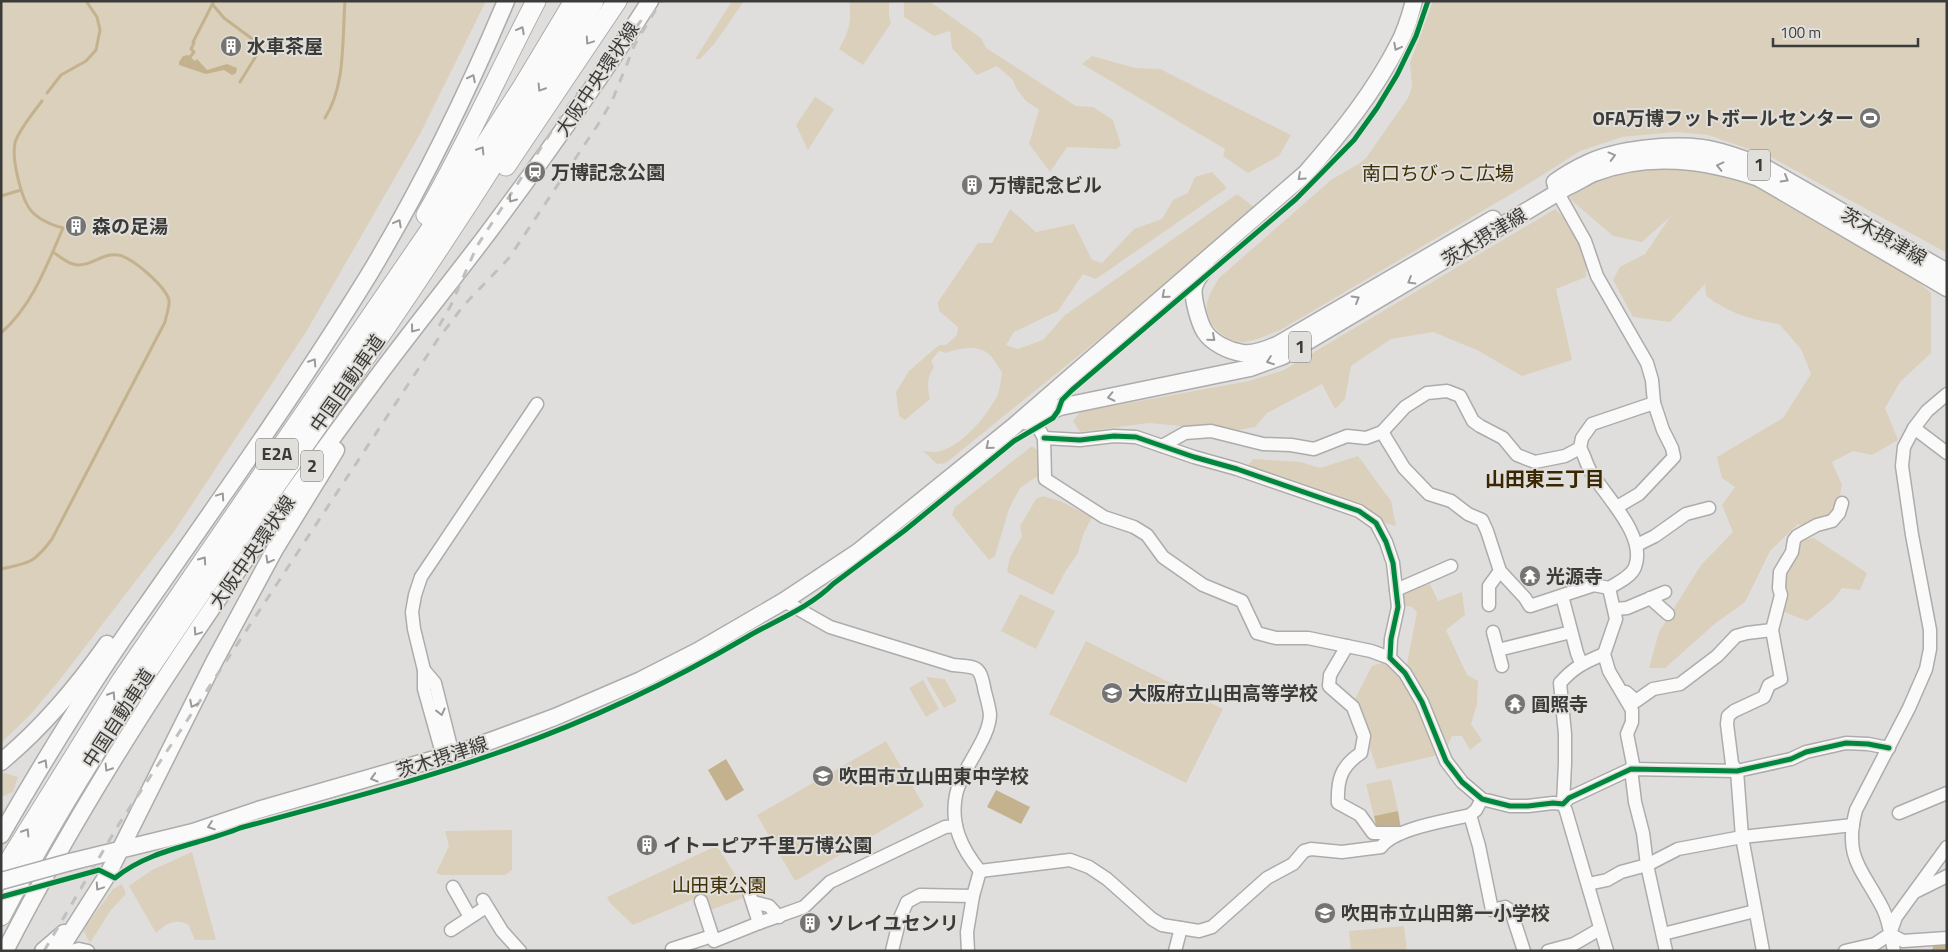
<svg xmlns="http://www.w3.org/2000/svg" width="1948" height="952" viewBox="0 0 1948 952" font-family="'Titillium Web','Noto Sans JP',sans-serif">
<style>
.green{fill:#dbd0bb}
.water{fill:#c4b28e}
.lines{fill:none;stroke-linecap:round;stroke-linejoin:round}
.stream{stroke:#c4b28e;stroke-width:3}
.river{stroke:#c4b28e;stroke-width:18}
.minor-casing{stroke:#adacab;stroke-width:15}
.major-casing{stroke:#adacab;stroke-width:19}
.highway-casing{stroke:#adacab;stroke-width:21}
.minor{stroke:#fafafa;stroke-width:12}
.major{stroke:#fafafa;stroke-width:16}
.highway{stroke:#fafafa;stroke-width:19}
.rail{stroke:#c1c0bf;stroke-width:3;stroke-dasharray:9 9;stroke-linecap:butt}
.major-bridge-casing{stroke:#adacab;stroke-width:19;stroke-linecap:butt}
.major-bridge{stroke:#fafafa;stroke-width:16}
.cycleway-casing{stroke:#e1dfdb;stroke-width:8}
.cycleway{stroke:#00873e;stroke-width:5}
.oneway{stroke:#9a9a9a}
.labels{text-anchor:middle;stroke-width:4;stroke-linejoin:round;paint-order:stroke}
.shield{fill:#e1dfdb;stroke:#6d6c6a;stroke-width:1}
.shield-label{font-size:18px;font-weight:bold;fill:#3b3b39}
.poi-label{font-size:19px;font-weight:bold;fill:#3b3b39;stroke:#e1dfdb;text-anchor:start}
.street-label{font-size:19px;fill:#3b3b39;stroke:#e1dfdb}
.park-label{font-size:19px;fill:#3f2e03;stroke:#e1dfdb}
.neighbourhood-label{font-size:20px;font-weight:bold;fill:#382700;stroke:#e1dfdb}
</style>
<rect width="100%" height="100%" fill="#e0dedc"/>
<g class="green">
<polygon points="1,1 486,1 420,134 306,332 175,530 58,682 29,716 1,743"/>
<polygon points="732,1 744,1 715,43 700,59 695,59"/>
<path d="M849 1H889V16L891 23 863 65 839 49C849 31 852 22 849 1Z"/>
<polygon points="904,1 929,1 981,38 986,48 1076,106 1093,107 1113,120 1121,145 1117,149 1067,147 1050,172 1029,144 1039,110 1026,101 1016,88 1013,80 997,66 977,75 952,48 950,31 934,36 904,17"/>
<path d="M1433 1H1947V253L1769 156 1708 135 1675 132 1622 137 1580 151 1533 181 1282 329C1270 334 1257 340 1245 342 1227 343 1209 327 1207 310 1205 299 1214 287 1219 278L1331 180 1360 163 1366 158 1408 98 1412 87 1410 63Z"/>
<polygon points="1092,56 1135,68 1160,69 1291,135 1279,156 1248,173 1223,156 1225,149 1082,64"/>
<polygon points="815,97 834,109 808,150 796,125"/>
<path d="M1696 166 1754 182 1900 266 1931 293V353L1900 382 1885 408 1898 440 1872 455 1853 451 1832 462 1842 485 1835 520 1820 531 1798 524 1770 551 1745 602 1717 622 1665 668H1649L1659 632 1701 565 1733 532 1722 505 1735 487 1722 478 1717 457 1783 418 1811 374 1801 349 1779 324C1750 320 1730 313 1706 296L1705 284 1670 322 1633 317 1613 280 1620 267 1645 254 1670 217 1642 242 1613 236 1570 199 1575 188 1635 167Z"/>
<path d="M1212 172 1227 188 1096 279 1083 274 1058 311 1014 332 1006 345 1018 349 1043 340 1065 315 1237 194 1258 210 946 463 937 464 923 451C927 451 931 452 935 452 959 450 987 416 997 396 1000 389 1001 380 1002 373 999 368 995 361 991 356 979 344 960 348 946 353L939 351 931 361 934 367C927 378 927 386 930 399L905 420 899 416 896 392 909 371 939 345H946L957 335 958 327 939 311 938 302 978 243H992L1010 209 1036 232 1074 224 1092 260 1102 263 1134 229 1162 219 1173 200 1188 193 1195 177Z"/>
<polygon points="1555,209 1588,241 1586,277 1556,289 1572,360 1522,376 1477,350 1433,332 1391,339 1351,366 1345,399 1335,409 1322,384 1267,413 1255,427 1234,431 1149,423 1080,432 1073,421 1080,412 1249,381 1284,370"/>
<polygon points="1032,446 1038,451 1039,475 1020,488 1009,509 995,556 989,560 952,515 955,507"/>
<polygon points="1358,456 1391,501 1396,526 1378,521 1365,506 1348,500 1244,470 1253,459 1300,462 1320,468"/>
<polygon points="1043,496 1060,501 1092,517 1083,535 1078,553 1065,572 1053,595 1007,572 1010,557 1022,536 1020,526 1036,499"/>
<polygon points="1814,538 1867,573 1860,590 1842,588 1832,601 1807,621 1777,609 1794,541"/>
<polygon points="1430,584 1438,601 1462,592 1465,615 1446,630 1467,675 1478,681 1477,704 1471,724 1482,740 1470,750 1462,736 1452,736 1447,747 1407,664 1417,612 1412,607 1403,605 1401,593"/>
<polygon points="1020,594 1055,611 1036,649 1001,631"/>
<polygon points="1086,641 1223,709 1186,783 1049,714"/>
<polygon points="1385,662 1401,675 1417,705 1439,755 1377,769 1354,701 1372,666"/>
<polygon points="926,677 945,679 957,701 944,708"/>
<polygon points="923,680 939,709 926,717 909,688"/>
<polygon points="886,741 924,806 795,881 757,815"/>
<polygon points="1,772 18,777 13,792 1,797"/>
<polygon points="1391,779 1398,811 1374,816 1366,784"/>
<polygon points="512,830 512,870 505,875 441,875 436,873 449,846 445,831"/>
<polygon points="714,847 719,849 738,879 745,897 708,911 701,896 633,925 610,903 607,897"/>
<path d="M192 852 216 940H195L188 924C173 919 167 923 156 933L129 886 152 870Z"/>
<polygon points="122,884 126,894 111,910 90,943 83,930 113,889"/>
<polygon points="1404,926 1407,951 1351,951 1349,931"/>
</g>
<g class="water">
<polygon points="188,55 195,61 197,59 207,70 227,64 237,68 236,73 232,75 224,70 206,74 179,65 179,62 183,56"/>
<polygon points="726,759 744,790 726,801 708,770"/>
<polygon points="996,790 1030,807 1021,824 987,807"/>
<polygon points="1398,811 1401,829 1377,830 1374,816"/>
</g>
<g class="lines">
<g class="stream">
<polyline points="213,5 224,18 251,38 256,46 256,56 240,82"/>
<polyline points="190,57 194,52 191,49 194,43 193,42 214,1"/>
<polyline points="47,93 61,75 86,61 96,50 100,30 97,17 86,1"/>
<path d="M325 118C346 85 342 39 345 1"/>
<polyline points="1,196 21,190"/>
<path d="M1 333C32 306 47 265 63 228 30 219 24 206 17 174 15 165 13 153 15 143 17 133 35 110 42 101"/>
<path d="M1 569C30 563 34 563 52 539L165 322C166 316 170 306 169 300 165 286 132 257 118 255 102 252 89 269 73 264 66 262 59 256 53 252"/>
</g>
<polyline class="river" points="1941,951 1947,947"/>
<g class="minor-casing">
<g id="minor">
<polyline points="1033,418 1044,438 1045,479 1104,517 1134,527 1147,535 1163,557 1203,585 1242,601 1257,633 1276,638 1308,638 1371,651 1390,658"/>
<polyline points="1914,428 1947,453"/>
<polyline points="1382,432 1404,468 1429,494 1451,501 1468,514 1482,520 1487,531 1500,571 1525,598 1530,606 1594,585 1609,588"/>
<polyline points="1044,438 1080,440 1114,436 1136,437 1194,457 1237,469 1359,511 1376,523 1386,542 1393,563 1398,607 1391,639 1390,658 1405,673 1422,702 1446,761 1462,782 1482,799 1510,806 1528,806 1553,803 1563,804 1569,798 1631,769 1737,771 1791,759 1806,752 1846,743 1868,744 1889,748"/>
<polyline points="1162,446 1185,433 1211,431 1263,444 1291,445 1314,449 1347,436 1366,438 1382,432 1405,407 1427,393 1447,391 1460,396 1473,421 1480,426 1503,438 1517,455 1535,462 1565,456 1580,448 1582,438 1592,424 1654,403 1652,380 1647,363 1597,276 1585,241 1554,186"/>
<path d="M1580 448C1585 456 1586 464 1591 472 1606 497 1647 536 1635 567 1631 577 1617 583 1609 588L1616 619 1604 654 1609 671 1632 710V722L1627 734 1633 764 1631 769 1635 802 1643 833 1647 865 1666 951"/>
<polyline points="1617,507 1639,494 1674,457 1672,448 1663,430 1654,403"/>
<polyline points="1637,545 1655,536 1686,514 1709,508"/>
<polyline points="1396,590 1451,566"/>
<polyline points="1562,596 1577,653 1581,663"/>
<polyline points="1650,598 1668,614"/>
<path d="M784 601 830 627 953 665C979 667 980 666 985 692 987 699 989 707 990 714 990 739 961 769 956 795 950 825 962 849 980 871"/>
<polyline points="1489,605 1489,586 1500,571"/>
<polyline points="1615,609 1627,608 1665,592"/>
<polyline points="1493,632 1502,666"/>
<path d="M1347 646 1330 675 1329 686 1353 707 1364 736 1361 753C1341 766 1337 780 1338 803L1360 815 1373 833H1399"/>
<polyline points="1498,650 1571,632"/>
<path d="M1604 654C1585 662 1574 667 1560 683L1565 734V763L1563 804 1566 811 1607 951"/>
<polyline points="424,670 435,683 450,743 447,756"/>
<polyline points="1626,692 1636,701 1653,689 1680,684 1717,656 1736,636 1747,633 1772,630"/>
<polyline points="447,756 440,746 424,689 424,670 414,629 412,612 415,595 421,577 537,404"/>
<polyline points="1899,813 1947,793"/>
<polyline points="1470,815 1479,846 1492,910 1505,907 1511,911 1524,951"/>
<path d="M980 871 1070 860 1089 867 1107 879 1152 919 1162 925 1199 931 1212 927 1267 878 1293 864 1304 851 1311 849 1342 852 1381 847C1395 828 1447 821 1470 815L1476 810 1482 799"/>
<polyline points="1588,884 1607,880 1621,872 1647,865 1678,849 1742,837 1853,825"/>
<polyline points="453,887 470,917"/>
<polyline points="1917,891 1947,876"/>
<polyline points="749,892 759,923 804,907 830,882 945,827 956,826"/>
<polyline points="483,900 502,931 520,951"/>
<polyline points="701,901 714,941 759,923"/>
<polyline points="753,902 769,906 779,917"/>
<polyline points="451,930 486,907"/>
<polyline points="1663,934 1755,911"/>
<polyline points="1890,934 1903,941 1947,938"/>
<polyline points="672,949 712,936"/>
<polyline points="71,951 79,949 88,951"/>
<polyline points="892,951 900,918 907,902 920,895 973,896 980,871"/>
<polyline points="968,951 967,932 973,896"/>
<polyline points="1175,951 1181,928"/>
<polyline points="1548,951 1574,944 1600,929"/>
<polyline points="1763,951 1742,837 1737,771 1732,764 1727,724 1728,716 1734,711 1764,697 1769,685 1781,679 1772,630 1781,595 1779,588 1780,572 1792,552 1794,540 1797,536 1817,525 1832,521 1839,513 1842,503"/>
<polyline points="1845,951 1875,944 1890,934 1896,917 1947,847"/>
<path d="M1894 951C1891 937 1889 921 1883 909 1863 869 1843 859 1856 810L1909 708 1926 669 1930 649V630L1912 535 1902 466 1904 447 1914 428 1927 411 1947 394"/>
</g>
</g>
<g class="major-casing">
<g id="major">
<path d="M1555 182C1565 175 1577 168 1588 163 1618 149 1669 144 1702 148 1723 151 1744 159 1764 167L1947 272"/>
<path d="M1206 267C1202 273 1196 279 1194 287 1192 297 1199 323 1205 332 1212 343 1229 351 1242 353 1254 355 1268 349 1279 344L1493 219"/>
<path d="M1026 421 1060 407 1250 368 1283 356 1567 187C1576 183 1585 177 1594 173 1649 152 1705 160 1759 178L1947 288"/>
<path d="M1 762C42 728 76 688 107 644"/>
<path d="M1 835C46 757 93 680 145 607 222 497 300 387 370 273 422 186 467 94 506 1"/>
<path d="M70 862 193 832 258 810 466 750 555 717 641 680 698 651 784 601 858 552 1013 427 1306 173C1341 133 1374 92 1398 45 1406 31 1410 16 1414 1"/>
<path d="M5 951C109 749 240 562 375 380 412 330 451 282 488 233 544 158 599 81 650 1"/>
<polyline points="43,951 64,933"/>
<polyline points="59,951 108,874 214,662 275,549 336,450"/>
</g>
</g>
<g class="highway-casing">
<g id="highway">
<polyline points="506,166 617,1"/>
<path d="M426 215C466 146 499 72 536 1"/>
<polyline points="1,874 121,681 430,230 523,86 574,1"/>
<path d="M1 916C96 734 218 568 335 401 426 271 513 138 594 1"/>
</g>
</g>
<use href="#minor" class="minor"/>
<use href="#major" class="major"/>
<use href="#highway" class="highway"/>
<g class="rail">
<polyline points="439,326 451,305 477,246 570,103 591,76 622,46 643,18"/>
<polyline points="44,951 119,824 438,339 464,305 509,258 599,123 612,101 635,44 661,1"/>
</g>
<g class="major-bridge-casing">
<polyline id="major-bridge" points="1,881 70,862"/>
</g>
<use href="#major-bridge" class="major-bridge"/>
<g class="cycleway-casing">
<g id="cycleway">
<polyline points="1044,438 1080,440 1114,436 1136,437 1194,457 1237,469 1359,511 1376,523 1386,542 1393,563 1398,607 1391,639 1390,658 1405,673 1422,702 1446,761 1462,782 1482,799 1510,806 1528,806 1553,803 1563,804 1569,798 1631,769 1737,771 1791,759 1806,752 1846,743 1868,744 1889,748"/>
<path d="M1 897 99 870 115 878C150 849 199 845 240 828 325 805 411 783 494 754 582 724 667 684 747 637 776 620 809 608 833 584L904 531 1014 441 1053 418 1058 411 1062 400 1072 390 1296 199 1354 140 1377 108 1397 75 1416 36 1428 1"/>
</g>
</g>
<use href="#cycleway" class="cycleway"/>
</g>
<defs><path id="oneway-chevron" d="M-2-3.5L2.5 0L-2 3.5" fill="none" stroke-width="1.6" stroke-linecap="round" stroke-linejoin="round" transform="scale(1.25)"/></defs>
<g class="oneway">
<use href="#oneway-chevron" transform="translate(521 30) rotate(-62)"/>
<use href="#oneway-chevron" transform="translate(589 41) rotate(124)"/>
<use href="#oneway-chevron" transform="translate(1397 47) rotate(118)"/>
<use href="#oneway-chevron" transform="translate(472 78) rotate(-63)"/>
<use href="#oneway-chevron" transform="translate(541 88) rotate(122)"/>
<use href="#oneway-chevron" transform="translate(481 150) rotate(-58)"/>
<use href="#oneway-chevron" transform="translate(1612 156) rotate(-15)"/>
<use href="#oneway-chevron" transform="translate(1720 166) rotate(-167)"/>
<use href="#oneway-chevron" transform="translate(1301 177) rotate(138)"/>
<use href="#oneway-chevron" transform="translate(1785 179) rotate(30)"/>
<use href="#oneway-chevron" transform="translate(512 199) rotate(126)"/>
<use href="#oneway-chevron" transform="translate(398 223) rotate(-62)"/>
<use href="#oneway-chevron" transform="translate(1411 281) rotate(149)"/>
<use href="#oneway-chevron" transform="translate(1165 295) rotate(139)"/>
<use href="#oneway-chevron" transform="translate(1356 299) rotate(-30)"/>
<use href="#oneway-chevron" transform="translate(414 329) rotate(127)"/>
<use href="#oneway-chevron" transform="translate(1212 338) rotate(41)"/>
<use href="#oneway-chevron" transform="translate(1270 361) rotate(160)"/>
<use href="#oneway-chevron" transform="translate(313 362) rotate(-57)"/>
<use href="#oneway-chevron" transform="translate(1111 397) rotate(168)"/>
<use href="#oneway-chevron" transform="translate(989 446) rotate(140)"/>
<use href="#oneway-chevron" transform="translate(221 496) rotate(-56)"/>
<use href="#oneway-chevron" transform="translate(203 560) rotate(-55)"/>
<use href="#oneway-chevron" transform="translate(269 560) rotate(119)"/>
<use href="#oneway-chevron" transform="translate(197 632) rotate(124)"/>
<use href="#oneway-chevron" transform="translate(112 695) rotate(-57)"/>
<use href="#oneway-chevron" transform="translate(193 704) rotate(117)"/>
<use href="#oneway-chevron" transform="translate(441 712) rotate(76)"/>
<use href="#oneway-chevron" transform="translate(44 763) rotate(-59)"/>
<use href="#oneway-chevron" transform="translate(108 768) rotate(122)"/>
<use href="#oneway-chevron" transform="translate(374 778) rotate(164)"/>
<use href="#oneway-chevron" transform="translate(211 826) rotate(161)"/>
<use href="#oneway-chevron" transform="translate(26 832) rotate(-58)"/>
<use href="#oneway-chevron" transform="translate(99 887) rotate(124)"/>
</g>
<defs>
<g id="building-disc" transform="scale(1.125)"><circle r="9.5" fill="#757472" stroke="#e1dfdb"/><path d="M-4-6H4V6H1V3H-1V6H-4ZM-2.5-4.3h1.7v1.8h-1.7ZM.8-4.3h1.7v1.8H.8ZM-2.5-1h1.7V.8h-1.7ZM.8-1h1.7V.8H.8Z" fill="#fff"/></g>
<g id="stadium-disc" transform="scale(1.125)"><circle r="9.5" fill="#757472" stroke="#e1dfdb"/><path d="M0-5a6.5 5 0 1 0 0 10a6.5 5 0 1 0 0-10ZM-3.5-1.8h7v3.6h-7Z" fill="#fff"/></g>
<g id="station-disc" transform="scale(1.125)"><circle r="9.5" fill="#757472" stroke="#e1dfdb"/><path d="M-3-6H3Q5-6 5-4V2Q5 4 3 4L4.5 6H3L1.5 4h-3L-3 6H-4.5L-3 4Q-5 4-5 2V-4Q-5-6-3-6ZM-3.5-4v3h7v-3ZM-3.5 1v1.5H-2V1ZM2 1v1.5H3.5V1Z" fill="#fff"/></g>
<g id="temple-disc" transform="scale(1.125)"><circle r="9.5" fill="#757472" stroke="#e1dfdb"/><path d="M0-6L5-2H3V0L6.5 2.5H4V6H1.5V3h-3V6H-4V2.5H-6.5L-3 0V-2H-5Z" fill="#fff"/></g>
<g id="school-disc" transform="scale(1.125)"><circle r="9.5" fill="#757472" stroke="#e1dfdb"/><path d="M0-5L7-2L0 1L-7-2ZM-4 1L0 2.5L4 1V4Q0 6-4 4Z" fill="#fff"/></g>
</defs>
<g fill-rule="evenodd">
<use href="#building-disc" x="231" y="46"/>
<use href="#stadium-disc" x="1870" y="118"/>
<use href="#station-disc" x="535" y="172"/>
<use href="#building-disc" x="972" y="185"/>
<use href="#building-disc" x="76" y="226"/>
<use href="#temple-disc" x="1530" y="576"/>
<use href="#school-disc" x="1112" y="693"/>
<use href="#temple-disc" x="1515" y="704"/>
<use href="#school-disc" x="823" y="776"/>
<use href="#building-disc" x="647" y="845"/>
<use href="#school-disc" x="1325" y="913"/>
<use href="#building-disc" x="810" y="923"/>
</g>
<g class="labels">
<g class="shield">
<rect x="1748" y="149.5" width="22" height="31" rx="4"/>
<rect x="1289" y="331.5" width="22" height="31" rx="4"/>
<rect x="256" y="438.5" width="42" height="31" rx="4"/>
<rect x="301" y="450.5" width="22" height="31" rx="4"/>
</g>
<g class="shield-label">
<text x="1759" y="171">1</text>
<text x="1300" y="353">1</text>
<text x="277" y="460">E2A</text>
<text x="312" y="472">2</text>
</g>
<g class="poi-label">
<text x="247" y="53">水車茶屋</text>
<text x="1854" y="125" text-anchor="end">OFA万博フットボールセンター</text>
<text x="551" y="179">万博記念公園</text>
<text x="988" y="192">万博記念ビル</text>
<text x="92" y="233">森の足湯</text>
<text x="1546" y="583">光源寺</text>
<text x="1128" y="700">大阪府立山田高等学校</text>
<text x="1531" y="711">圓照寺</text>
<text x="839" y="783">吹田市立山田東中学校</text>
<text x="663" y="852">イトーピア千里万博公園</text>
<text x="1341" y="920">吹田市立山田第一小学校</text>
<text x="826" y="930">ソレイユセンリ</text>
</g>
<g class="street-label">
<text transform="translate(597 79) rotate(-56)" y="7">大阪中央環状線</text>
<text transform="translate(1884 236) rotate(30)" y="7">茨木摂津線</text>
<text transform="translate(1484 237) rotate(-31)" y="7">茨木摂津線</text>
<text transform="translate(347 383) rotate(-55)" y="7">中国自動車道</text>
<text transform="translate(252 552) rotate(-55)" y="7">大阪中央環状線</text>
<text transform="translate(118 718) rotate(-57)" y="7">中国自動車道</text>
<text transform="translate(442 757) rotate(-18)" y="7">茨木摂津線</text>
</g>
<g class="park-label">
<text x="1438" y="180">南口ちびっこ広場</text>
<text x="719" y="892">山田東公園</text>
</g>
<g class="neighbourhood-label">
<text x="1545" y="486">山田東三丁目</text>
</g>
</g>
<rect width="1948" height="952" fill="none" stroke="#3b3b39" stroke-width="5"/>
<path d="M1773 38v8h145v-8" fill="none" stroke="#3b3b39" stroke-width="2.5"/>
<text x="1780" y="38" font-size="15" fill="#3b3b39" stroke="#e1dfdb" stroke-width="4" paint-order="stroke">100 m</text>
</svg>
